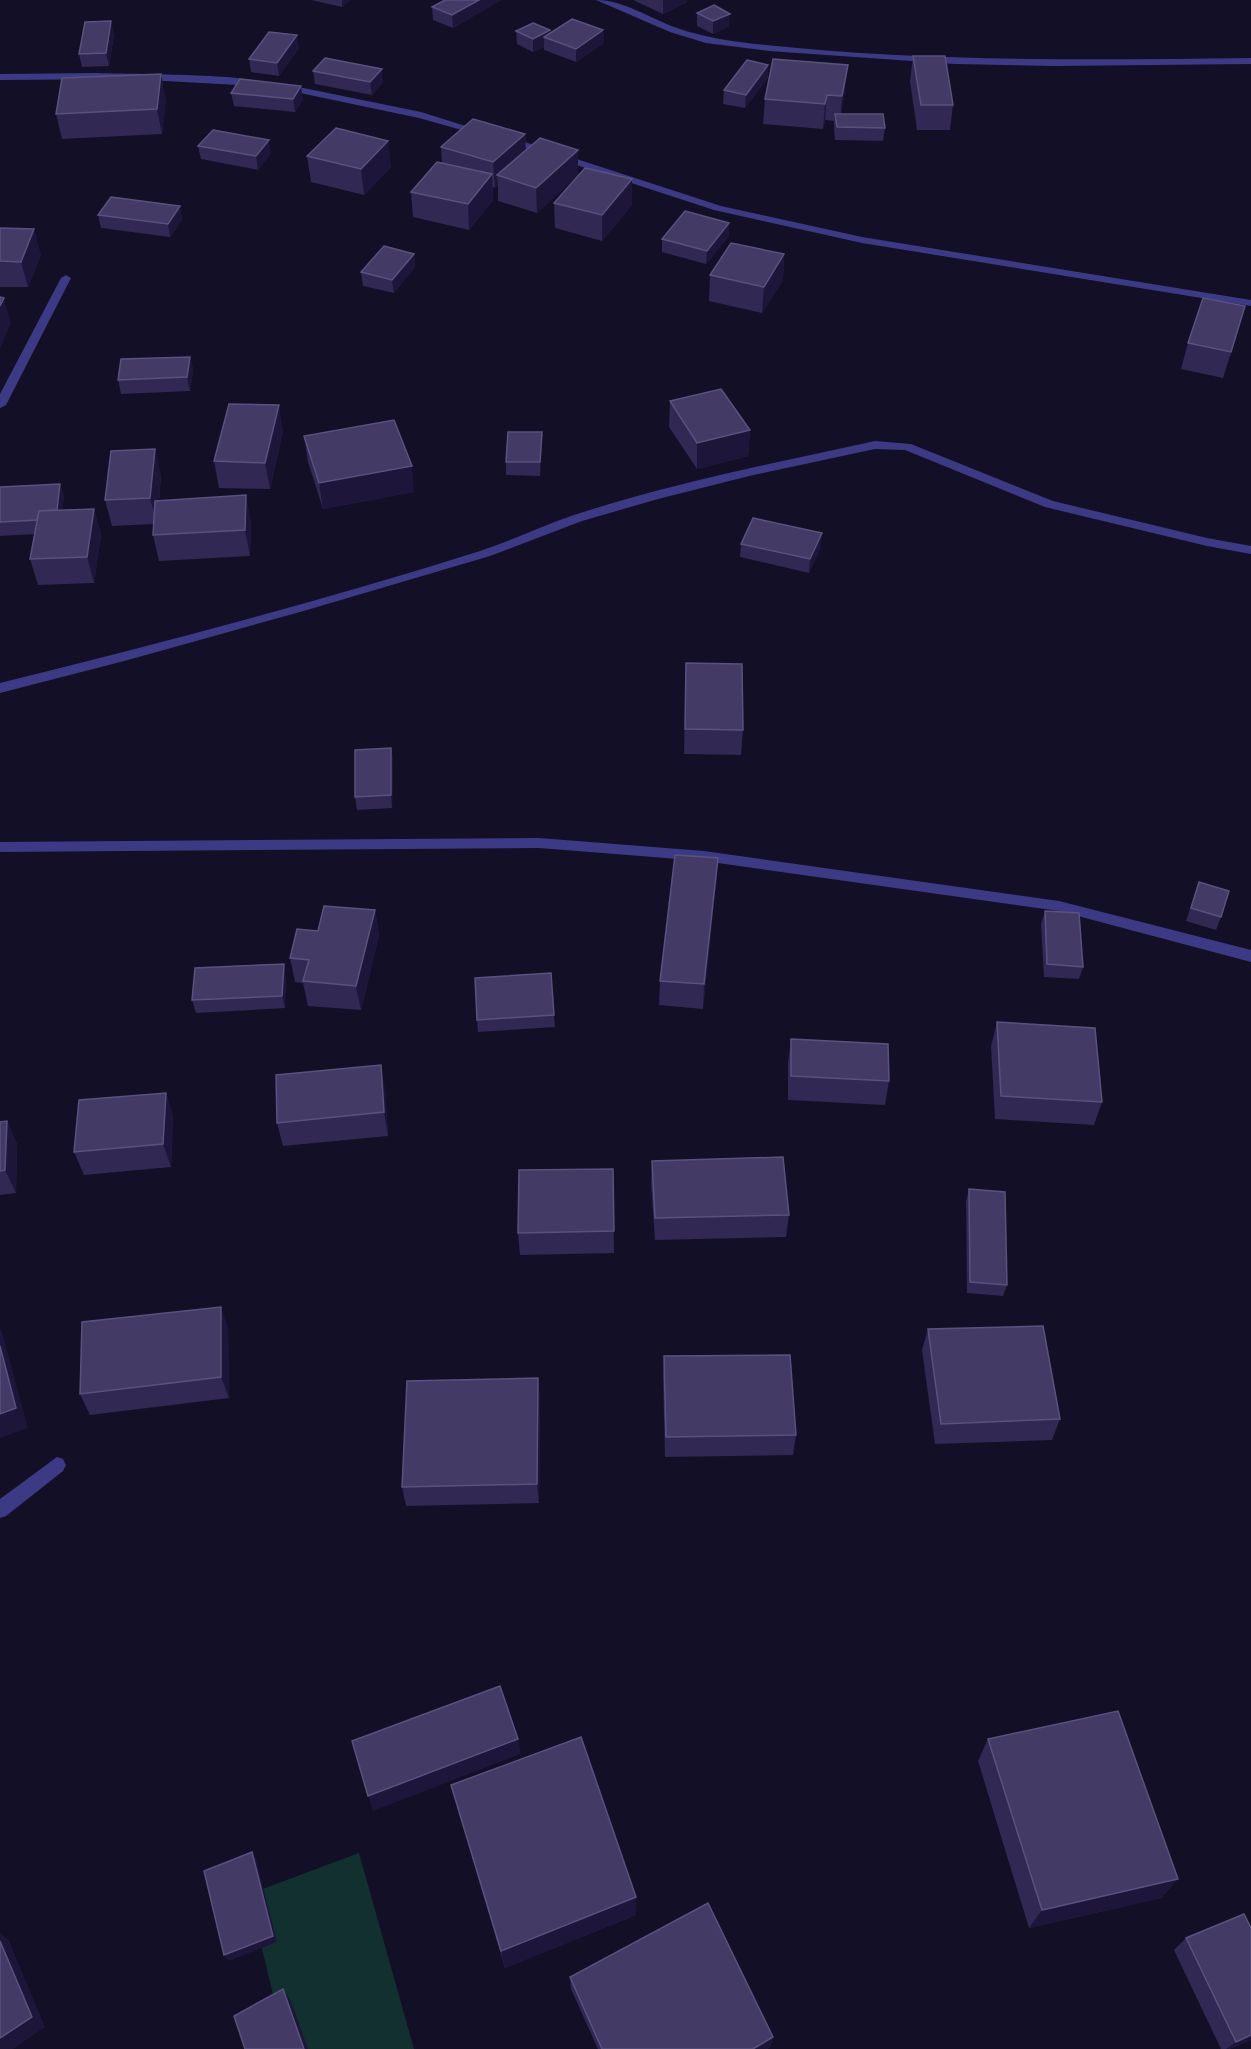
<svg xmlns="http://www.w3.org/2000/svg" width="1251" height="2049" viewBox="0 0 1251 2049" font-family="'Noto Sans',sans-serif">
<style>
.green{fill:#12302f}
.lines{fill:none;stroke-linecap:round;stroke-linejoin:round}
.service{fill:#3d3a85;fill-rule:evenodd}
.minor{fill:#3d3a85;fill-rule:evenodd}
.wall{fill:#312854}
.shaded-wall{fill:#1d163a}
.building{fill:#433a66;stroke:#5a527e;stroke-width:1.5}
</style>
<rect width="100%" height="100%" fill="#130f26"/>
<polygon class="green" points="359,1853 414,2049 286,2049 249,1894"/>
<g class="lines">
<g class="service">
<path d="M97 73C121 74 250 74 263 83L258 86 129 79 0 80V74Z"/>
<polygon points="284,84 421,112 488,133 483,136 419,118 281,89 281,85"/>
<polygon points="503,137 509,137 721,206 862,237 1251,300 1251,306 862,243 714,210 503,141"/>
</g>
<g class="minor">
<path d="M596 0C624 0 651 19 677 28 706 38 735 42 766 45 927 62 1089 60 1251 58V64L1054 66 955 64 769 51 706 43 670 32Z"/>
<polygon points="66,275 71,278 6,405 0,408 0,394 61,278"/>
<path d="M875 441 911 444 1053 501 1207 538 1251 546V554L1207 546 1045 507 905 450 875 449 749 476 658 499 582 521 490 556 307 610 128 660 0 693V683C161 643 322 601 480 551 511 541 542 526 574 515 672 483 774 463 875 441Z"/>
<polygon points="539,838 704,851 1059,901 1251,950 1251,962 1059,911 704,861 539,848 0,852 0,842"/>
<polygon points="57,1457 63,1459 66,1465 63,1471 6,1516 0,1518 0,1499"/>
</g>
</g>
<g class="wall">
<polygon points="311,0 350,0 342,7"/>
<polygon points="501,0 453,28 433,20 432,7"/>
<polygon points="633,0 687,0 687,2 663,14"/>
<polygon points="697,13 729,26 713,34 697,26"/>
<polygon points="550,30 550,33 603,30 604,43 576,62 544,50 544,47 533,52 517,44 516,31"/>
<polygon points="114,34 109,66 82,67 79,54"/>
<polygon points="299,48 279,76 251,72 249,59"/>
<polygon points="913,56 953,105 950,130 917,130 910,81"/>
<polygon points="313,71 383,82 372,95 315,84"/>
<polygon points="768,78 745,108 723,104 724,90"/>
<polygon points="845,90 841,114 885,128 883,141 835,140 834,127 834,121 825,120 823,129 763,124 765,99"/>
<polygon points="231,93 303,99 295,112 234,106"/>
<polygon points="166,99 162,134 62,139 56,114"/>
<polygon points="525,134 526,150 578,150 578,175 632,179 632,205 602,241 555,228 554,203 577,176 537,213 498,201 498,185 495,188 493,187 493,200 469,230 413,217 411,192 442,163 441,147"/>
<polygon points="198,146 271,153 258,170 201,159"/>
<polygon points="307,156 391,167 364,195 311,182"/>
<polygon points="180,206 182,220 170,237 101,228 98,215"/>
<polygon points="729,223 729,236 706,264 662,252 662,239"/>
<polygon points="0,228 41,255 28,287 0,287"/>
<polygon points="414,254 415,267 394,293 363,286 361,272"/>
<polygon points="784,254 783,280 762,313 709,301 710,275"/>
<polygon points="1238,332 1223,378 1181,369 1188,343"/>
<polygon points="190,357 193,370 190,391 121,394 118,380"/>
<polygon points="670,401 750,430 748,456 697,469 669,427"/>
<polygon points="283,431 270,489 219,488 214,461"/>
<polygon points="542,432 542,446 540,476 506,475 506,462"/>
<polygon points="304,436 414,492 323,509 308,462"/>
<polygon points="161,475 159,501 251,521 250,556 159,561 153,535 154,524 112,526 105,500"/>
<polygon points="60,484 64,497 62,510 94,509 101,535 94,583 38,585 30,559 35,534 0,536 0,490"/>
<polygon points="741,544 821,547 809,573 740,557"/>
<polygon points="686,663 743,730 741,755 684,754"/>
<polygon points="391,748 393,761 392,808 357,810 355,797"/>
<polygon points="1199,882 1221,917 1216,930 1186,921"/>
<polygon points="716,883 703,1009 659,1005 660,981"/>
<polygon points="375,910 379,935 361,1010 308,1006 303,983 295,982 290,958 318,931"/>
<polygon points="1045,911 1083,967 1079,979 1044,977 1041,924"/>
<polygon points="286,977 285,1008 196,1013 192,1000"/>
<polygon points="554,1015 555,1027 478,1032 477,1020"/>
<polygon points="997,1022 1102,1102 1094,1125 995,1119 991,1046"/>
<polygon points="791,1039 889,1081 885,1105 788,1100 788,1063"/>
<polygon points="385,1089 388,1136 283,1146 277,1123"/>
<polygon points="166,1093 173,1117 171,1167 84,1175 74,1152"/>
<polygon points="7,1121 17,1144 16,1193 0,1195 0,1122"/>
<polygon points="652,1161 789,1215 786,1237 655,1240 651,1184"/>
<polygon points="613,1169 614,1253 520,1255 518,1233"/>
<polygon points="969,1189 1007,1285 1003,1296 967,1293 966,1201"/>
<polygon points="228,1328 229,1398 90,1415 80,1394"/>
<polygon points="928,1329 1060,1419 1052,1440 935,1444 922,1350"/>
<polygon points="664,1356 796,1435 793,1455 665,1457 663,1377"/>
<polygon points="538,1378 540,1399 539,1503 406,1506 402,1487"/>
<polygon points="988,1739 1178,1879 1161,1898 1029,1928 978,1761"/>
<polygon points="451,1785 636,1915 505,1968 457,1806"/>
<polygon points="1251,1928 1251,2040 1229,2049 1221,2049 1174,1950 1186,1938"/>
<polygon points="570,1977 773,2037 770,2047 767,2049 598,2049 571,1989"/>
</g>
<g class="shaded-wall">
<polygon points="342,0 350,0 342,7"/>
<polygon points="479,0 501,0 453,28 452,15"/>
<polygon points="663,0 687,0 687,2 663,14"/>
<polygon points="730,14 729,26 713,34 713,21"/>
<polygon points="111,21 114,34 109,66 106,53"/>
<polygon points="550,30 550,39 544,37 544,47 533,52 533,39"/>
<polygon points="603,30 604,43 576,62 576,49"/>
<polygon points="297,35 299,48 279,76 277,63"/>
<polygon points="768,65 768,78 745,108 746,95"/>
<polygon points="848,65 845,90 840,122 842,96"/>
<polygon points="382,69 383,82 372,95 370,82"/>
<polygon points="161,74 166,99 162,134 157,109"/>
<polygon points="301,86 303,99 295,112 293,99"/>
<polygon points="827,95 825,120 823,129 825,104"/>
<polygon points="525,134 526,159 497,175 498,185 495,188 493,162"/>
<polygon points="269,140 271,153 258,170 256,156"/>
<polygon points="388,141 391,167 364,195 361,169"/>
<polygon points="578,150 578,176 537,213 536,188"/>
<polygon points="492,174 493,200 469,230 468,204"/>
<polygon points="632,179 632,205 602,241 602,215"/>
<polygon points="180,206 182,220 170,237 168,224"/>
<polygon points="729,223 729,236 706,264 707,251"/>
<polygon points="34,229 41,255 28,287 21,262"/>
<polygon points="414,254 415,267 394,293 392,280"/>
<polygon points="784,254 783,280 762,313 764,287"/>
<polygon points="4,298 11,323 0,349 0,306"/>
<polygon points="1245,306 1238,332 1223,378 1231,352"/>
<polygon points="190,357 193,370 190,391 187,377"/>
<polygon points="279,405 283,431 270,489 265,463"/>
<polygon points="750,430 748,456 697,469 697,443"/>
<polygon points="542,432 542,446 540,476 540,462"/>
<polygon points="155,449 161,475 157,524 150,498"/>
<polygon points="412,466 414,492 323,509 319,483"/>
<polygon points="60,484 64,497 60,532 56,519"/>
<polygon points="246,495 251,521 250,556 245,530"/>
<polygon points="94,509 101,535 94,583 87,557"/>
<polygon points="822,533 821,547 809,573 810,559"/>
<polygon points="391,748 393,761 392,808 391,795"/>
<polygon points="718,858 716,883 703,1009 704,984"/>
<polygon points="375,910 379,935 361,1010 356,986"/>
<polygon points="284,964 286,977 285,1008 282,996"/>
<polygon points="381,1065 385,1089 388,1136 384,1112"/>
<polygon points="166,1093 173,1117 171,1167 163,1144"/>
<polygon points="7,1121 17,1144 16,1193 5,1170"/>
<polygon points="221,1307 228,1328 229,1398 221,1377"/>
<polygon points="0,1328 2,1332 28,1428 0,1438"/>
<polygon points="538,1378 540,1399 539,1503 537,1484"/>
<polygon points="518,1739 521,1754 373,1811 368,1796"/>
<polygon points="252,1852 256,1859 277,1942 229,1961 224,1955"/>
<polygon points="1178,1879 1161,1898 1029,1928 1042,1910"/>
<polygon points="636,1897 636,1915 505,1968 501,1951"/>
<polygon points="0,1933 9,1941 45,2027 13,2049 0,2049"/>
<polygon points="283,1989 291,2001 308,2049 304,2049"/>
<polygon points="1251,2035 1251,2040 1229,2049 1226,2049 1236,2042"/>
<polygon points="773,2037 770,2047 767,2049 753,2049"/>
</g>
<g class="building">
<polygon points="445,0 479,0 452,15 432,7"/>
<polygon points="714,5 730,14 713,21 697,13"/>
<polygon points="572,19 603,30 576,49 544,37"/>
<polygon points="111,21 106,53 79,54 85,22"/>
<polygon points="533,23 550,30 533,39 516,31"/>
<polygon points="269,32 297,35 277,63 249,59"/>
<polygon points="913,56 945,56 953,105 921,105"/>
<polygon points="325,58 382,69 370,82 313,71"/>
<polygon points="773,59 848,65 842,96 827,95 825,104 765,99"/>
<polygon points="747,60 768,65 746,95 724,90"/>
<polygon points="161,74 157,109 56,114 62,78"/>
<polygon points="240,79 301,86 293,99 231,93"/>
<polygon points="835,114 883,114 885,128 837,127"/>
<polygon points="473,119 525,134 493,162 441,147"/>
<polygon points="336,128 388,141 361,169 307,156"/>
<polygon points="213,130 269,140 256,156 198,146"/>
<polygon points="540,138 578,150 536,188 497,175"/>
<polygon points="437,162 492,174 468,204 411,192"/>
<polygon points="585,168 632,179 602,215 554,203"/>
<polygon points="111,197 180,206 168,224 98,215"/>
<polygon points="685,211 729,223 707,251 662,239"/>
<polygon points="0,228 34,229 21,262 0,261"/>
<polygon points="731,243 784,254 764,287 710,275"/>
<polygon points="384,246 414,254 392,280 361,272"/>
<polygon points="0,297 4,298 0,306"/>
<polygon points="1203,298 1245,306 1231,352 1188,343"/>
<polygon points="190,357 187,377 118,380 121,359"/>
<polygon points="721,389 750,430 697,443 670,401"/>
<polygon points="229,404 279,405 265,463 214,461"/>
<polygon points="394,420 412,466 319,483 304,436"/>
<polygon points="508,432 542,432 540,462 506,462"/>
<polygon points="155,449 150,498 105,500 111,451"/>
<polygon points="60,484 57,510 39,511 37,520 0,522 0,487"/>
<polygon points="246,495 245,530 153,535 155,501"/>
<polygon points="94,509 87,557 30,559 39,511"/>
<polygon points="753,518 822,533 810,559 741,544"/>
<polygon points="686,663 742,664 743,730 685,729"/>
<polygon points="391,748 391,795 355,797 355,750"/>
<polygon points="675,855 718,858 704,984 660,981"/>
<polygon points="1199,882 1229,891 1221,917 1191,908"/>
<polygon points="324,906 375,910 356,986 303,981 309,960 290,958 297,929 318,931"/>
<polygon points="1045,911 1079,913 1083,967 1047,964"/>
<polygon points="284,964 282,996 192,1000 195,968"/>
<polygon points="551,973 554,1015 477,1020 475,978"/>
<polygon points="997,1022 1095,1028 1102,1102 1001,1096"/>
<polygon points="791,1039 888,1044 889,1081 791,1076"/>
<polygon points="381,1065 384,1112 277,1123 276,1075"/>
<polygon points="166,1093 163,1144 74,1152 79,1100"/>
<polygon points="7,1121 5,1170 0,1171 0,1122"/>
<polygon points="783,1157 789,1215 655,1218 652,1161"/>
<polygon points="613,1169 614,1231 518,1233 519,1170"/>
<polygon points="969,1189 1005,1192 1007,1285 970,1282"/>
<polygon points="221,1307 221,1377 80,1394 82,1322"/>
<polygon points="1043,1326 1060,1419 941,1424 928,1329"/>
<polygon points="0,1346 16,1408 0,1414"/>
<polygon points="790,1355 796,1435 666,1437 664,1356"/>
<polygon points="538,1378 537,1484 402,1487 407,1381"/>
<polygon points="500,1686 518,1739 368,1796 352,1741"/>
<polygon points="1118,1711 1178,1879 1042,1910 988,1739"/>
<polygon points="581,1737 636,1897 501,1951 451,1785"/>
<polygon points="252,1852 273,1936 224,1955 204,1871"/>
<polygon points="708,1903 773,2037 753,2049 602,2049 570,1977"/>
<polygon points="1244,1914 1251,1928 1251,2035 1236,2042 1186,1938"/>
<polygon points="0,1941 32,2017 0,2038"/>
<polygon points="283,1989 304,2049 245,2049 234,2016"/>
</g>
</svg>
